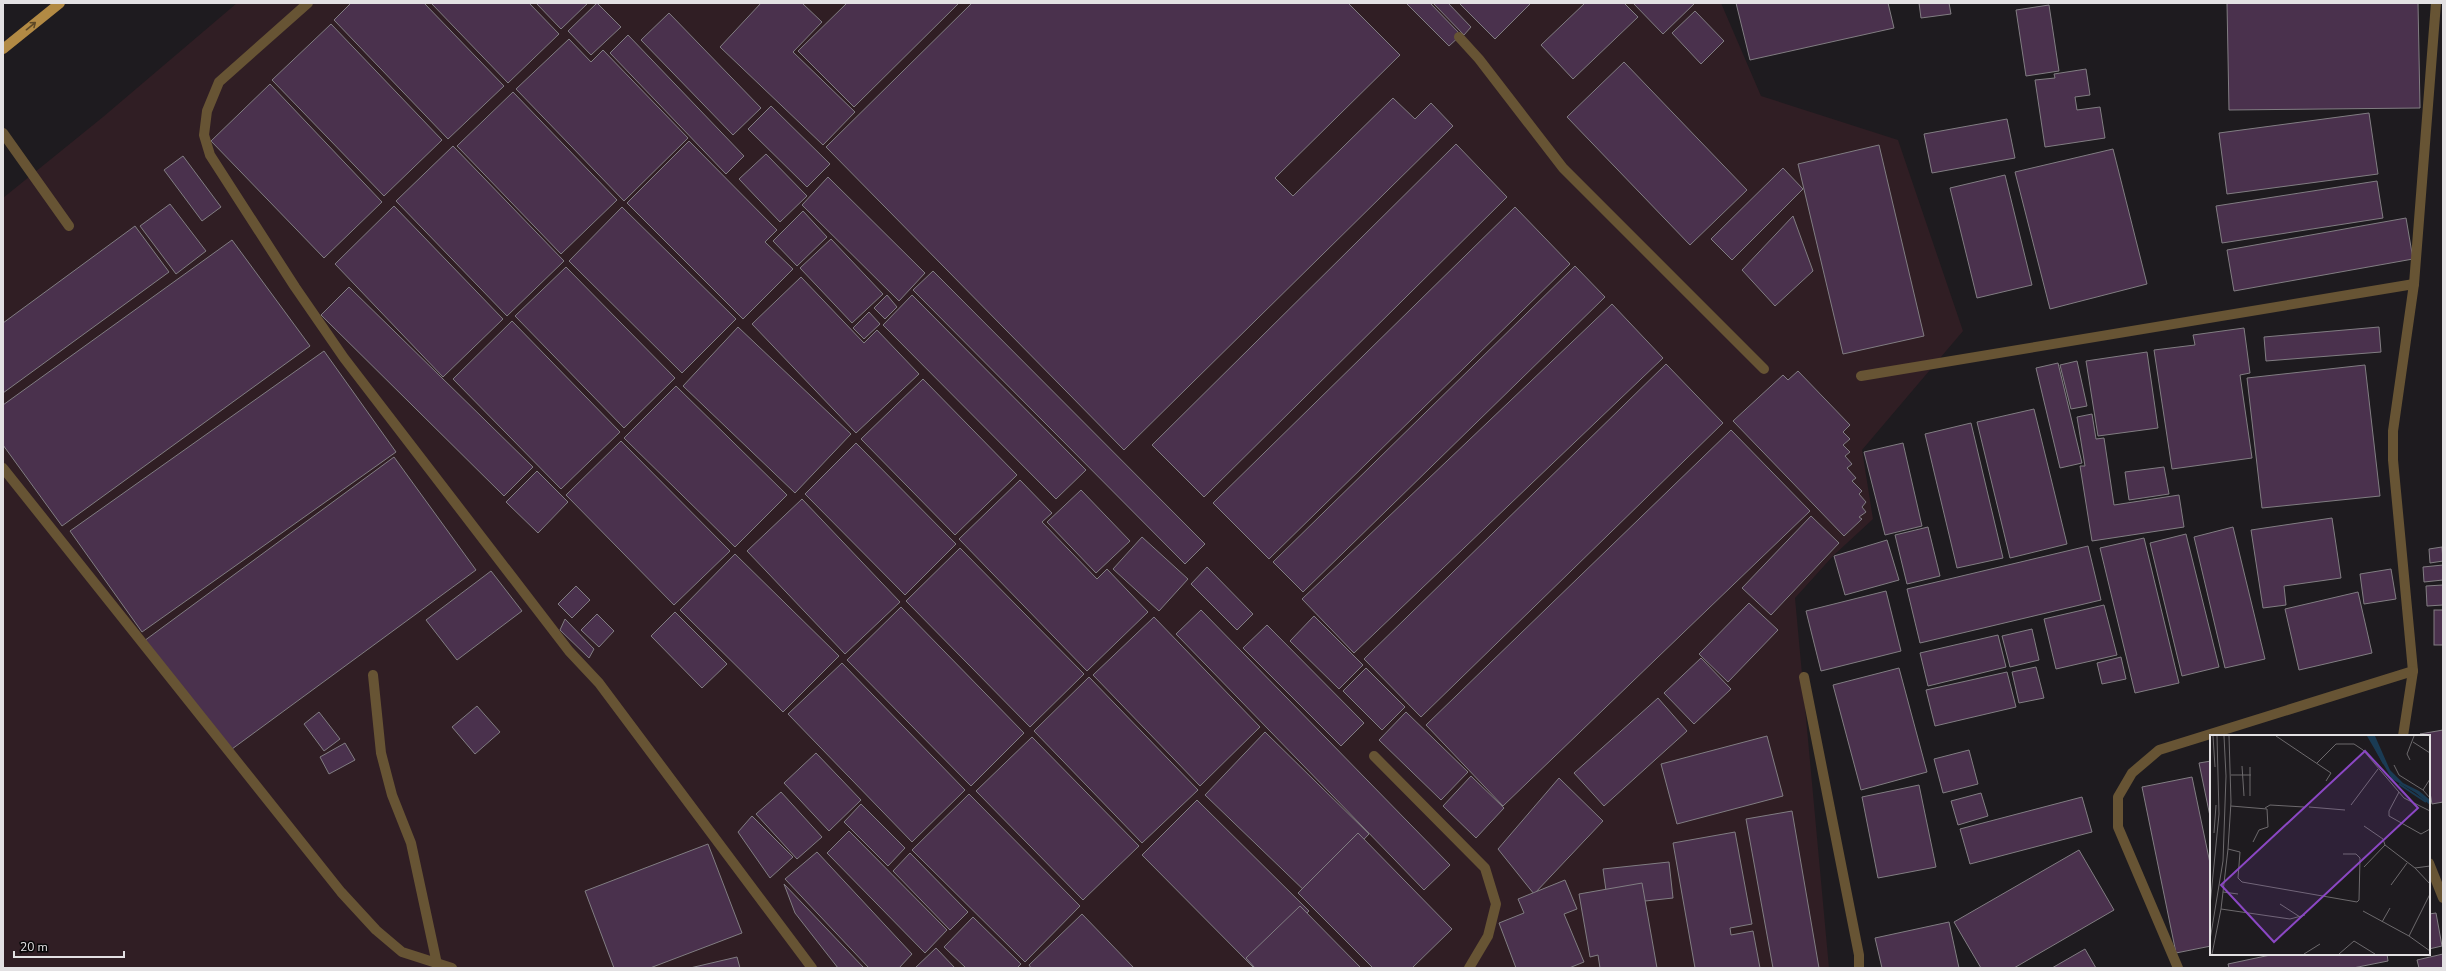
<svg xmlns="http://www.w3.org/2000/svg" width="2446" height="971" viewBox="0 0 2446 971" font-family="'Nunito Sans',sans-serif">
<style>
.industrial{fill:#301e24}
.building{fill:#4a314d;stroke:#817d82}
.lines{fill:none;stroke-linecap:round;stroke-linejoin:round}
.lane{stroke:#675434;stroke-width:10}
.street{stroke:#675434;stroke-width:10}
.primary{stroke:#b28a44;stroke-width:10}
.oneway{stroke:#5d4826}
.inset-river{fill:none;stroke:#1a3b54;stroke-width:2}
.inset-road{fill:none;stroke:#6d6a6d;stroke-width:1}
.view{fill:#8b47c4;fill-opacity:0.15;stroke:#8b47c4;stroke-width:2}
.inset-edge{fill:none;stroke:#e3e1e3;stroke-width:2}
</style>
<rect width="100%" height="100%" fill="#1e1b1f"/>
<polygon class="industrial" points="237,3 1721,3 1761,96 1898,140 1963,331 1862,450 1873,519 1833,556 1795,598 1829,968 3,968 3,198 103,117"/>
<g class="building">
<polygon points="351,3 424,3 504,86 448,139 334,20"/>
<polygon points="431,3 529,3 559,34 508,83"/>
<polygon points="536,3 588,3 561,29"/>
<polygon points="597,3 621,27 591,55 568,31"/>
<polygon points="761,3 802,3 822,22 793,52 855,112 823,145 720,47"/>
<polygon points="847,3 959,3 854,107 798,51"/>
<polygon points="972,3 1348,3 1400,55 1275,178 1293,196 1393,98 1415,119 1431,103 1453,126 1124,450 826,147"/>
<polygon points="1406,3 1430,3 1461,35 1449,46"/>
<polygon points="1433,3 1448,3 1471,27 1464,35"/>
<polygon points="1459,3 1531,3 1495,39"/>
<polygon points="1585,3 1624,3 1638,17 1573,79 1541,45"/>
<polygon points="1633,3 1695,3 1663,34"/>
<polygon points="1736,3 1888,3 1894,28 1750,60"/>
<polygon points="1919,3 1949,3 1951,14 1921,18"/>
<polygon points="2227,3 2418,3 2420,108 2229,110"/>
<polygon points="2049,5 2059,71 2026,76 2016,10"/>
<polygon points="1695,11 1724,41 1701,64 1672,33"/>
<polygon points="669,13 761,108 733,135 641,40"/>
<polygon points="331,24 442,140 384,196 272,80"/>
<polygon points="628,35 744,156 726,174 610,53"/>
<polygon points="569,39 591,62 603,50 688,138 624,201 516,89"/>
<polygon points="1624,62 1747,190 1690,245 1567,117"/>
<polygon points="2086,69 2090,95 2075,97 2077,110 2100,107 2105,138 2045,147 2035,80 2055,78 2054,74"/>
<polygon points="270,84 382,202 324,258 211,141"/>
<polygon points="513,92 617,200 561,254 457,146"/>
<polygon points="771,106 830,164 807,187 748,129"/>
<polygon points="2369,113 2378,174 2227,194 2219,133"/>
<polygon points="2007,119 2015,158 1932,173 1924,134"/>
<polygon points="689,141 777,230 765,242 793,269 743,319 627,203"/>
<polygon points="1456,144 1507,197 1204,497 1152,445"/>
<polygon points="1879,145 1924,336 1843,354 1798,164"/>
<polygon points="453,146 564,261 507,316 396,201"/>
<polygon points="2113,149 2147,284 2050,309 2015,172"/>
<polygon points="766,154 807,196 780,222 739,179"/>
<polygon points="183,156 221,207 202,221 164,170"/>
<polygon points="1783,168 1803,189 1732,260 1711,239"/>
<polygon points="2005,175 2032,285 1977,298 1950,188"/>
<polygon points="828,177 925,273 899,301 802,205"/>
<polygon points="2377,181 2383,218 2222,243 2216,206"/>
<polygon points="170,204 206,251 176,274 140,226"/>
<polygon points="394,206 503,319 443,377 335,264"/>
<polygon points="622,207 736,319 682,373 569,261"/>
<polygon points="1515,207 1570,264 1269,559 1213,503"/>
<polygon points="803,211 827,237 797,266 773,241"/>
<polygon points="1793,216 1813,271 1775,306 1742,270"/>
<polygon points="2406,218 2413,259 2234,291 2227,250"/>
<polygon points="135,226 169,272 3,393 3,323"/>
<polygon points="831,239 883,294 852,323 800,268"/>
<polygon points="232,240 310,346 62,526 3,445 3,405"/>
<polygon points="1575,266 1605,297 1303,592 1273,562"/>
<polygon points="566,267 675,378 624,428 515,316"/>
<polygon points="933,271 1205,544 1185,564 913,290"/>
<polygon points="801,277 864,343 877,330 919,374 856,433 752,324"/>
<polygon points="349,287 533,467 504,496 321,315"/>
<polygon points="887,295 897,307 885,319 874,308"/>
<polygon points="912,295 1086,470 1056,499 883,325"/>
<polygon points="1612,304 1663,358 1354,653 1302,599"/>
<polygon points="869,312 880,324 864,339 853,328"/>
<polygon points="512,321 620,432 561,489 453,379"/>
<polygon points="738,327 851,434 795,493 683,386"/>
<polygon points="2379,327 2381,352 2266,361 2264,337"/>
<polygon points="2244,328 2250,373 2240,375 2252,458 2172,469 2154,350 2195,345 2193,335"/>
<polygon points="324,351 396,452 142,632 70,531"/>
<polygon points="2147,352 2158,428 2098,436 2086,361"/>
<polygon points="2077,361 2087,406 2071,409 2060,365"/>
<polygon points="2058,363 2082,463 2060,468 2036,368"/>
<polygon points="1666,364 1723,423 1421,717 1364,659"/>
<polygon points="2365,365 2380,496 2262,508 2247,378"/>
<polygon points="1798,371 1850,425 1843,432 1850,439 1843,445 1850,452 1845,456 1852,464 1847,468 1856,478 1852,481 1862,491 1859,494 1866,502 1862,507 1866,512 1859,517 1862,519 1844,536 1733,421 1783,375 1788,380"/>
<polygon points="923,379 1017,475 955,535 861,439"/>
<polygon points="676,386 787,495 735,547 624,438"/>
<polygon points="2034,409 2067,544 2010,558 1977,422"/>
<polygon points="2092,414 2096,439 2104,438 2114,505 2179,495 2184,527 2092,541 2080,466 2085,466 2077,417"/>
<polygon points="1971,423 2003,558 1957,568 1925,434"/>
<polygon points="1731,430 1810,511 1503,806 1426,725"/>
<polygon points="621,441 730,551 674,605 566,495"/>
<polygon points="856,443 956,544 905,595 805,494"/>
<polygon points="1903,443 1922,526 1885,535 1864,452"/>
<polygon points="394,457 476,570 232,749 144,641"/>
<polygon points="2164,467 2169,494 2129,500 2125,472"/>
<polygon points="537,471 568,502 538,533 506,502"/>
<polygon points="1020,480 1052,513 1042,522 1097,579 1107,569 1148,612 1087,671 959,539"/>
<polygon points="1081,490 1130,541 1096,573 1047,522"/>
<polygon points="802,499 900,602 845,654 747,551"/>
<polygon points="1811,516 1839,543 1771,615 1742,588"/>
<polygon points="2332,518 2341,578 2284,586 2286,605 2263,608 2251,530"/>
<polygon points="1928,527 1940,576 1907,584 1895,535"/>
<polygon points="2233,527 2265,659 2225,668 2194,537"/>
<polygon points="2186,534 2219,667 2182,676 2150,543"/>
<polygon points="1142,537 1188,579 1159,611 1113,569"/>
<polygon points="2144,538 2179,683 2135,693 2100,548"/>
<polygon points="1887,540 1899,580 1845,595 1834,556"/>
<polygon points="2088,546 2101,600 1920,643 1907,589"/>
<polygon points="2442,547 2443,561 2430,563 2429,549"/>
<polygon points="960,548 1084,674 1030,727 906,601"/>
<polygon points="735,554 839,656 783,712 680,610"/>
<polygon points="2443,565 2443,580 2424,582 2423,567"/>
<polygon points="1207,567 1253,614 1237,630 1191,584"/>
<polygon points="2391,569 2396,599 2364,604 2360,574"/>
<polygon points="491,571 522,611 457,660 426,620"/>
<polygon points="2443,585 2443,605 2427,606 2426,586"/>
<polygon points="576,586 590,600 572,618 558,604"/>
<polygon points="1886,591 1901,651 1821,671 1806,611"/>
<polygon points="2358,592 2372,653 2299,670 2285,609"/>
<polygon points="1749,603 1778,630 1728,682 1699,654"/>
<polygon points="2104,605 2117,655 2056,669 2044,619"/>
<polygon points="901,607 1024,733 971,786 847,660"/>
<polygon points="1201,610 1450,865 1424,890 1176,634"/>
<rect x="2434" y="610" width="9" height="35"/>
<polygon points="675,612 727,664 702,688 651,636"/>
<polygon points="597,614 614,631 599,647 581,630"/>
<polygon points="1314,616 1363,665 1339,689 1290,641"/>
<polygon points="1154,617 1260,727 1200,786 1093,675"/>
<polygon points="565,619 594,649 589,658 560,630"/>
<polygon points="1267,625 1364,723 1341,746 1243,648"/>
<polygon points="2032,629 2039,660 2010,667 2002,636"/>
<polygon points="1998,635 2006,667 1928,686 1920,653"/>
<polygon points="2121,657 2126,679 2102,684 2097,663"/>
<polygon points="1701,658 1731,689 1694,724 1664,693"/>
<polygon points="842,663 965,790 912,842 788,714"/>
<polygon points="2036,667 2044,698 2019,703 2012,672"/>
<polygon points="1366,668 1405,707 1382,730 1343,691"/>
<polygon points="1899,668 1927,772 1861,790 1833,685"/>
<polygon points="2007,672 2016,707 1935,726 1926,690"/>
<polygon points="1089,677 1198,790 1142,843 1034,731"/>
<polygon points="1658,698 1687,731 1604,806 1574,773"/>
<polygon points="477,706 500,732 475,754 452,727"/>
<polygon points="319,712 340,739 324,751 304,724"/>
<polygon points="1406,712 1468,772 1441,800 1379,740"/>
<polygon points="2443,730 2443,802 2432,804 2429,787 2429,736 2420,734"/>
<polygon points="1265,732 1369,834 1310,896 1205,795"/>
<polygon points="1767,736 1783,796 1677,824 1661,764"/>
<polygon points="1032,737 1139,846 1083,900 976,791"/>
<polygon points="345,743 355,760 329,774 320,757"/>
<polygon points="1969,750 1978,784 1943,793 1934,759"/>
<polygon points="816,753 861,800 829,831 784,783"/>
<polygon points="2211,761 2211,821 2199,763"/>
<polygon points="1471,776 1504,808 1476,838 1443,806"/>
<polygon points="2192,777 2211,868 2211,946 2176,953 2142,787"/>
<polygon points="1559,778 1603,821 1534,894 1498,849"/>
<polygon points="1919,785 1936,867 1878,878 1862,797"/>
<polygon points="781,792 822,837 797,859 756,814"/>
<polygon points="1981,793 1988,816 1958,825 1951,801"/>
<polygon points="969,794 1080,906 1025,962 912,850"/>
<polygon points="2082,797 2092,832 1970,864 1960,829"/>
<polygon points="1197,800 1309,911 1253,967 1142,855"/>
<polygon points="861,804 905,848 888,866 844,822"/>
<polygon points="1792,811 1819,968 1773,968 1746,819"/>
<polygon points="752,816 793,857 770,878 738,832"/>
<polygon points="849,831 947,930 925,953 827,853"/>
<polygon points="1735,832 1752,924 1730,928 1731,935 1753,931 1760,968 1695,968 1673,843"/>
<polygon points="1358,833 1452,929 1412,968 1373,968 1298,893"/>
<polygon points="708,844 742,933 650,968 614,968 585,891"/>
<polygon points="2079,850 2114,910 2014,968 1981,968 1954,922"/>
<polygon points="817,852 912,954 899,968 869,968 785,879"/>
<polygon points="910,853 968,912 950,930 893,871"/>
<polygon points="1669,862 1673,898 1608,905 1603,869"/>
<polygon points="1565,880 1577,909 1564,914 1584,962 1569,968 1516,968 1499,923 1524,913 1518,899"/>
<polygon points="1642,883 1657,968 1600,968 1598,955 1590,957 1579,894"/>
<polygon points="784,884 864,968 838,968 795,913"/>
<polygon points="1300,906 1361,968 1255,968 1246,958"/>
<polygon points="2436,913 2442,946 2429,949 2429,914"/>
<polygon points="1082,914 1134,968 1031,968 1029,965"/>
<polygon points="973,917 1021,964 1017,968 966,968 944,947"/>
<polygon points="1949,922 1959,968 1882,968 1875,938"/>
<polygon points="936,948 955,968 915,968"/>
<polygon points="2085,949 2096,968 2052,968"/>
<polygon points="2275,954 2387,954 2388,961 2353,968 2229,968 2228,964"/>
<polygon points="2443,954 2443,968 2419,968 2417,960"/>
<polygon points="737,957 740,968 690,968"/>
</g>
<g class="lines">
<g class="lane">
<polyline points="308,3 219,82 207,111 204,135 210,155 295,287 344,358 569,651 599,683 812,968"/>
<polyline points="1459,37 1479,59 1563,168 1764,369"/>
<polyline points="3,133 69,226"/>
<polyline points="1861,376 2414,284"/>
<polyline points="3,468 341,892 376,930 402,952 452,968"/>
<polyline points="373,675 381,753 392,795 411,843 437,964"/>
<polyline points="1374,756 1485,868 1496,904 1488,936 1469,968"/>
</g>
<g class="street">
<polyline points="1804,677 1859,955 1859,968"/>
<polyline points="2403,736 2413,671 2393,460 2393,431 2414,284 2436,3"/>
<polyline points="2429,863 2443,898"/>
<polyline points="2178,968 2118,827 2118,797 2132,773 2159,750 2413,671"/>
</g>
<polyline class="primary" points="3,49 60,3"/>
</g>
<defs><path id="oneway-shaft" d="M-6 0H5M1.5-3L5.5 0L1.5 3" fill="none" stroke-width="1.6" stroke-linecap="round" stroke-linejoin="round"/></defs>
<use class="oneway" href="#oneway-shaft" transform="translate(31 26) rotate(-39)"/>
<g transform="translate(2210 735)">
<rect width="220" height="220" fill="#1e1b1f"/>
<path d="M157 1H165L180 35 193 48 209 56 220 65V70L206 58 182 44Z" fill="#1a3b54"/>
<path class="inset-river" d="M166 14 174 29M189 49 216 67"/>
<path class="inset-road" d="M3 1 5 32M66 1 121 38 116 46M203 7 220 18M200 25 197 19 204 1M107 28 126 9H144L153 15 194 63 220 76M184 30 189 40 213 55M32 31 34 61M40 32V61M21 40H41M220 44 213 55 220 63M189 57 179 76V81L211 99 220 94M141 70 168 34M21 71 57 74 58 92 49 95 43 107M99 72 135 75M55 73 60 70 94 72M154 91 173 104 175 110M4 98 6 70M18 114 30 117 28 143 32 147 147 167 149 165 150 123 146 119H133M154 132 175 110 205 133 220 149M205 133 220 131M181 150 197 128M13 157 28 159M70 169 90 182M0 171 9 79 7 1M11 174 80 184 95 180M153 176 199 201 220 216M172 187 180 173M199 201 220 159M0 205 13 126 16 41 14 1M2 219 11 174 18 114 21 67 19 1M94 219 110 209M129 219 144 206 165 219"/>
<path class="view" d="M155 16 208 73 64 207 11 150Z"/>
<rect width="220" height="220" class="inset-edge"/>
</g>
<rect width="2446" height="971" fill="none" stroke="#e3e1e3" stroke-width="8"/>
<path d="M14 951v6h110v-6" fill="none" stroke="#e3e1e3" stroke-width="2"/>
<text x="20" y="951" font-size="12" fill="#e3e1e3" stroke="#080708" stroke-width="3" paint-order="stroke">20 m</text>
</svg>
